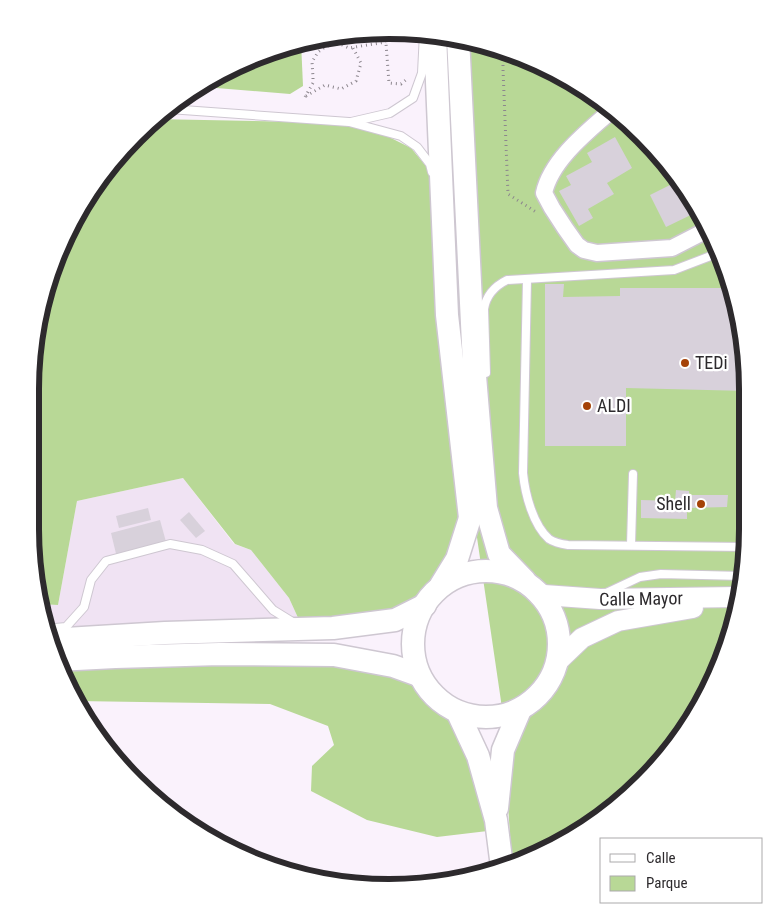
<svg xmlns="http://www.w3.org/2000/svg" width="778" height="918" viewBox="0 0 778 918" font-family="'Roboto Condensed',sans-serif">
<style>
.built{fill:#f0e3f3}
.green{fill:#b8d896}
.building{fill:#d8d1db}
.lines{fill:none;stroke-linecap:round;stroke-linejoin:round}
.service-casing{stroke:#cec7d1;stroke-width:10}
.minor-casing{stroke:#cec7d1;stroke-width:19}
.tertiary-casing{stroke:#cec7d1;stroke-width:22}
.secondary-casing{stroke:#cec7d1;stroke-width:25}
.path{stroke:#8c868d;stroke-width:3;stroke-dasharray:1 4;stroke-linecap:butt}
.service{stroke:#fff;stroke-width:8}
.minor{stroke:#fff;stroke-width:16}
.tertiary{stroke:#fff;stroke-width:20}
.secondary{stroke:#fff;stroke-width:22}
.poi-dot{fill:#a54208;stroke:#fff;stroke-width:2}
.labels{text-anchor:middle;stroke-width:4.5;stroke-linejoin:round;paint-order:stroke}
.poi-label{font-size:18px;fill:#2d2a2d;stroke:#fff;text-anchor:start}
.street-label{font-size:18px;fill:#2d2a2d;stroke:#fff}
.rim{fill:none;stroke:#2d2a2d;stroke-width:6}
</style>
<rect width="100%" height="100%" fill="#faf2fc"/>
<polygon class="built" points="183,478 234,544 251,550 289,598 305,633 54,653 42,622 40,604 58,605 77,501"/>
<g class="green">
<polygon points="448,36 459,37 527,57 589,91 643,135 688,190 721,252 741,319 748,389 747,553 729,644 700,709 643,783 588,828 526,861 512,865 501,701 464,449 468,513 435,592 398,613 305,633 289,598 251,550 235,544 183,478 77,501 58,605 40,604 30,529 33,342 67,230 104,171 152,119 348,123 381,133 411,148 435,177 463,434"/>
<polygon points="301,42 303,86 290,94 204,87 252,57"/>
<polygon points="313,654 419,682 456,725 496,830 437,837 367,820 311,791 312,766 334,745 328,726 270,704 76,701 67,688 59,666"/>
</g>
<g class="building">
<polygon points="615,137 632,168 607,183 614,194 588,209 593,218 579,226 559,191 571,185 566,176 592,162 587,153"/>
<polygon points="680,180 688,190 699,211 666,227 650,195"/>
<polygon points="728,276 741,319 748,391 626,388 626,446 545,446 545,284 564,284 563,297 620,296 620,288 727,288"/>
<polygon points="676,490 689,491 689,495 728,495 727,507 687,508 687,519 641,518 641,500 675,501"/>
<polygon points="148,508 151,520 119,528 116,516"/>
<polygon points="189,512 205,531 196,538 180,520"/>
<polygon points="160,520 168,549 118,562 111,533"/>
</g>
<g class="lines">
<g class="service-casing">
<g id="service">
<polyline points="169,109 349,122 401,136 417,147 430,164 432,172"/>
<polyline points="351,122 390,113 413,98 422,73 424,33"/>
<path d="M527 280 523 473C525 494 533 525 549 539 555 543 561 544 568 545L747 547"/>
<path d="M486 373 484 309C486 296 495 286 507 280L674 270 721 252"/>
<polyline points="631,545 633,474"/>
<polyline points="606,593 640,577 661,574 743,576"/>
<polyline points="45,629 66,627 84,607 91,580 106,561 170,544 202,550 233,564 273,610 294,623"/>
</g>
</g>
<g class="minor-casing">
<path id="minor" d="M612 110C588 131 551 160 544 193L552 208 565 228 577 245 584 250 597 253 672 248 709 229"/>
</g>
<g class="tertiary-casing">
<g id="tertiary">
<polyline points="544,595 600,599 738,597"/>
<polyline points="559,660 582,638 618,621 693,608"/>
</g>
</g>
<g class="secondary-casing">
<g id="secondary">
<polyline points="435,35 447,315 470,518"/>
<polyline points="458,37 474,364 486,508 499,554 525,581"/>
<circle cx="486" cy="644" r="73"/>
<polyline points="441,585 457,559 470,518 470,503"/>
<polyline points="49,640 165,633 333,628 395,620 425,605"/>
<polyline points="57,660 115,657 220,654 334,655 393,666 418,675"/>
<polyline points="458,713 478,756 496,820 502,867"/>
<polyline points="497,808 503,750 520,710"/>
</g>
</g>
<g class="path">
<polyline points="385,30 389,83 401,84 407,79"/>
<polyline points="392,30 392,34 399,33 399,31"/>
<polyline points="503,50 503,69 508,194 536,212"/>
<polyline points="306,96 325,85 341,89 356,81 361,63 353,48"/>
<polyline points="305,97 313,83 313,77 312,62 318,52 325,47 333,44 340,44 349,48 386,42"/>
</g>
<use href="#service" class="service"/>
<use href="#minor" class="minor"/>
<use href="#tertiary" class="tertiary"/>
<use href="#secondary" class="secondary"/>
</g>
<g class="poi-dot">
<circle cx="685" cy="363" r="5"/>
<circle cx="587" cy="406" r="5"/>
<circle cx="701" cy="504" r="5"/>
</g>
<g class="labels">
<g class="poi-label">
<text x="695" y="369">TEDi</text>
<text x="597" y="412">ALDI</text>
<text x="691" y="510" text-anchor="end">Shell</text>
</g>
<g class="street-label">
<text transform="translate(641 599) rotate(-1)" y="6">Calle Mayor</text>
</g>
</g>
<path d="M0 0H778V918H0ZM389 39H389A350 350 0 0 1 739 389V529A350 350 0 0 1 389 879H389A350 350 0 0 1 39 529V389A350 350 0 0 1 389 39Z" fill="#fff" fill-rule="evenodd"/>
<path class="rim" d="M389 39H389A350 350 0 0 1 739 389V529A350 350 0 0 1 389 879H389A350 350 0 0 1 39 529V389A350 350 0 0 1 389 39Z"/>
<rect x="600" y="838" width="162" height="65" fill="#ffffff" stroke="#abaaab"/>
<rect x="610" y="854" width="25" height="8" fill="#ffffff" stroke="#abaaab"/>
<text x="646" y="863" font-size="15" fill="#2d2a2d">Calle</text>
<rect x="610" y="876" width="25" height="15" fill="#b8d896" stroke="#abaaab"/>
<text x="646" y="888" font-size="15" fill="#2d2a2d">Parque</text>
</svg>
